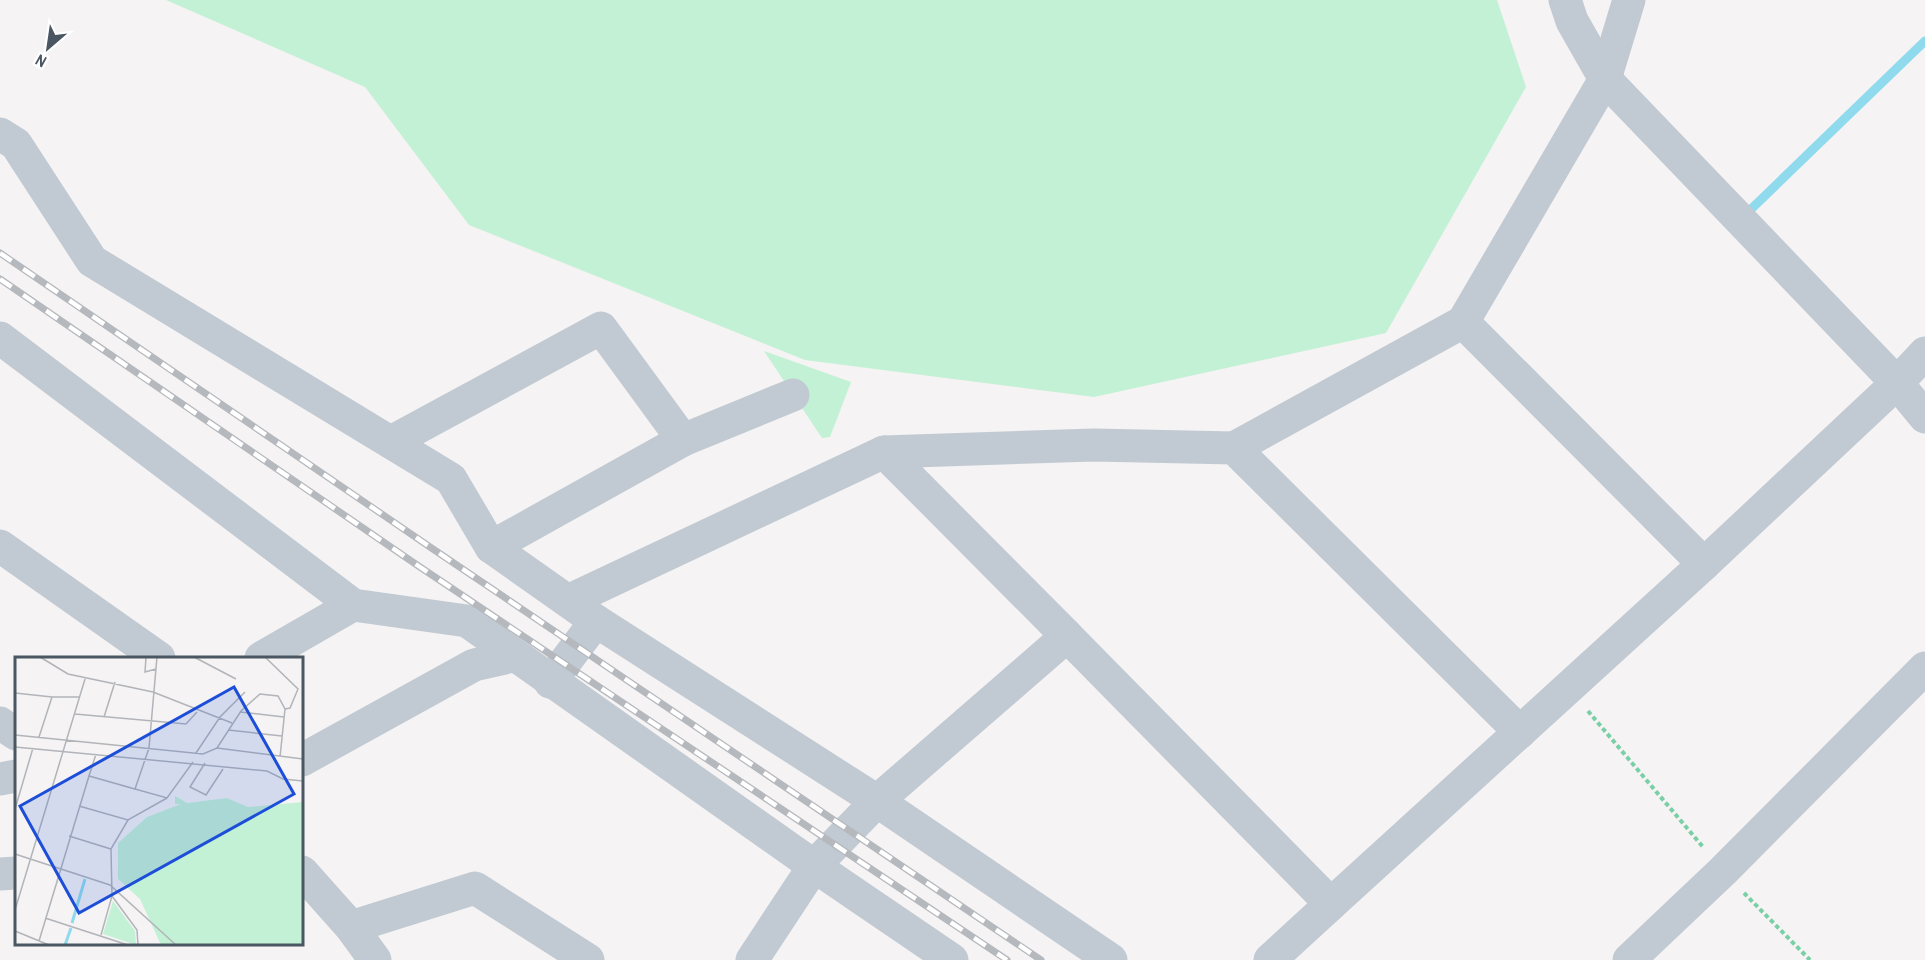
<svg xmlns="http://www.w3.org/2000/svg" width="1925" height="960" viewBox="0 0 1925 960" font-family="'Archivo Narrow',sans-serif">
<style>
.green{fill:#c3f1d5}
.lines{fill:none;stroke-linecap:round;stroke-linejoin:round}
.stream{stroke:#90daee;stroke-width:9}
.path{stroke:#7ad0a6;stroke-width:4;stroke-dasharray:4.5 3;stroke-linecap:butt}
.minor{stroke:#c1cad2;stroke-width:33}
.tertiary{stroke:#c1cad2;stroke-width:33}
.rail-casing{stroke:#b5b8bd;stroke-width:7}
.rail{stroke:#fff;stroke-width:4.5;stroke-dasharray:14;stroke-linecap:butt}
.inset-river{fill:none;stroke:#90daee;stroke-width:3}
.inset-road{fill:none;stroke:#b1b4b9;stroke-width:1.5}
.view{fill:#1d4ed8;fill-opacity:0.15;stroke:#1d4ed8;stroke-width:3}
.inset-edge{fill:none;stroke:#4a5661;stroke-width:3}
</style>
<rect width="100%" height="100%" fill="#f5f3f3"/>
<g class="green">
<polygon points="166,0 1497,0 1526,87 1386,333 1094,397 805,360 469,225 365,87"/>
<polygon points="764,351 851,382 830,437 822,438"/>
</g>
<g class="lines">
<polyline class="stream" points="1745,215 1925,41"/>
<g class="path">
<polyline points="1588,711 1703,847"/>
<polyline points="1744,893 1810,960"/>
</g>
<g class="minor">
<polyline points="0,134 16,144 92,261 451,479 491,547 596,621 877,801 1111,960"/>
<polyline points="1463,322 1605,79 1629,0"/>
<polyline points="0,338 353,605 467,621 814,866 952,960"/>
<polyline points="683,440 793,395"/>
<polyline points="391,442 601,328 683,440 491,547"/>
<polyline points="1234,448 1463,322 1704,564"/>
<polyline points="884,452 1094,445 1234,448 1520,732"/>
<polyline points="0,546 159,658"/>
<polyline points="568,601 884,452 1067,636"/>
<polyline points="261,658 353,605"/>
<polyline points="550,682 596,621"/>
<polyline points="0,723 16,734"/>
<polyline points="302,760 474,665 513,656"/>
<polyline points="0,779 16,776"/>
<polyline points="302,872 351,927 375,960"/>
<polyline points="0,874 16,873"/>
<polyline points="351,927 475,888 588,960"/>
<polyline points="752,960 814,866 877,801 1067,636 1331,904 1704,564 1897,383 1925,353"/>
<polyline points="1270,960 1331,904"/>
</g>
<g class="tertiary">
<polyline points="1565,0 1572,21 1605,79 1897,383 1925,417"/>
<polyline points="1629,960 1723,871 1925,668"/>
</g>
<g class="rail-casing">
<g id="rail">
<polyline points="0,253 430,547 1041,960"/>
<polyline points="0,279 417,565 1007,960"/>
</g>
</g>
<use href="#rail" class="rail"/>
</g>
<g transform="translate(15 657)">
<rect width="288" height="288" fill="#f5f3f3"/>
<path d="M160 139 172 146 212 141 233 150 288 145V288H146L125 242 103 222V186L132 160 166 147H160ZM98 244 120 274 121 288 88 277Z" fill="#c3f1d5"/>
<path class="inset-river" d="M57 266 70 222M50 288 56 271"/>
<path class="inset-road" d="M25 0 53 17 138 35 217 66M131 0 130 15 141 12M179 0 221 22M250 0 283 32 275 51 270 52M0 36 37 40M225 55 269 60M60 57 171 67 182 55M89 60 100 25M213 73 267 79M0 78 188 97 202 91 288 102M24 80 37 40H65M0 90 252 114 268 122 288 124M202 91 226 54 245 37 263 39 270 52 265 100M181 96 205 60 230 35M190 106 175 130 191 138 208 112M74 119 81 97M120 132 152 141 178 105M64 149 113 163 152 141M0 152 18 91M54 179 96 192 113 163M0 197 95 228 161 288M97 239 122 273 123 288M0 253 70 22M30 261 113 288M0 274 34 288M86 278 97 239 96 192M24 284 74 119 120 132 134 91 142 0"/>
<path class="view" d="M219 30 279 137 64 256 5 149Z"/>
<rect width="288" height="288" class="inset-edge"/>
</g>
<g transform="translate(48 48) rotate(209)" stroke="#ffffff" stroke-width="4.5" paint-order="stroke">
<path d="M0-4.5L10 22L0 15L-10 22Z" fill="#4a5661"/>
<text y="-9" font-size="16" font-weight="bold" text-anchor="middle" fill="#4a5661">N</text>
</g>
</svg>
